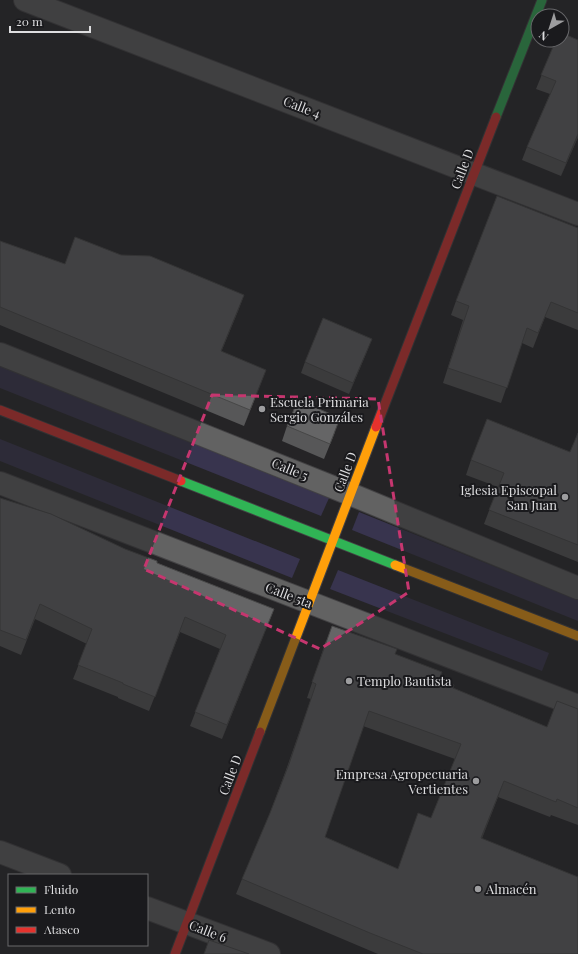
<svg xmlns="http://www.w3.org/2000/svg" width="578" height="954" viewBox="0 0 578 954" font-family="'Playfair Display',serif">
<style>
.grass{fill:#38344e}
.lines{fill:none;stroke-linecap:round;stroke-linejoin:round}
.street-casing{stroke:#434244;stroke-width:24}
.fast-casing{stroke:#434244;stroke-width:11}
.slow-casing{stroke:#434244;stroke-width:11}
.jam-casing{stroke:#434244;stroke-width:11}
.street{stroke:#626262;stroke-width:22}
.fast{stroke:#30b455;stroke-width:9}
.slow{stroke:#ff9f0a;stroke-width:9}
.jam{stroke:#e5322d;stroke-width:9}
.wall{fill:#575758;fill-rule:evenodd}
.shaded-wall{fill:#474747}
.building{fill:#656566;stroke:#474747;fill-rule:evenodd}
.marked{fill:none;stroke:#c6366f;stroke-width:3;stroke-dasharray:8 5;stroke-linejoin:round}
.poi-dot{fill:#9d9d9f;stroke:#1a1a1d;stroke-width:1.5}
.labels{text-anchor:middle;stroke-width:4;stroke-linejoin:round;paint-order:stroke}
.street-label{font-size:13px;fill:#dedee0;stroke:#1a1a1d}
.poi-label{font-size:13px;fill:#dedee0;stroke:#1a1a1d;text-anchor:start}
</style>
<rect width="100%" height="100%" fill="#252426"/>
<g class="grass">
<polygon points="0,366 329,498 321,516 0,388"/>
<polygon points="0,439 300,559 292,578 0,461"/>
<polygon points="359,512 578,600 578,621 352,530"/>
<polygon points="338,570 549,653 542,671 330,589"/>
</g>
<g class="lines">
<g class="street-casing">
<g id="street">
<polyline points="25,0 578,214"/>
<polyline points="0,354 350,494 578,588"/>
<polyline points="0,483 578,706"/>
<polyline points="0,852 60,875"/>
<polyline points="147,908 269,954"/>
</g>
</g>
<g class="fast-casing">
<g id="fast">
<polyline points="496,117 542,0"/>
<polyline points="181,481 395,565"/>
</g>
</g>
<g class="slow-casing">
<g id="slow">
<polyline points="395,565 578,636"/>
<polyline points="260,732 376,427"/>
</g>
</g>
<g class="jam-casing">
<g id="jam">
<polyline points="0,410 181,481"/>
<polyline points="376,427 496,117"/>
<polyline points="175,954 260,732"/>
</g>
</g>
<use href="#street" class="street"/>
<use href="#fast" class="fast"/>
<use href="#slow" class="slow"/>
<use href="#jam" class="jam"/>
</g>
<g class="wall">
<polygon points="556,40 578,137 561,176 522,160 527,147 550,94 536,89"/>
<polygon points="578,228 578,330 545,317 533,348 522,343 501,403 443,383 463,320 451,315 456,301"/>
<polygon points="0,241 65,264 121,255 244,295 238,311 221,352 266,370 244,426 0,325"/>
<polygon points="368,349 349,394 301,373 305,362"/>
<polygon points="287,426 335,432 324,459 282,441"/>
<polygon points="578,433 578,562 484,524 498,487 466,475 471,460 570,452"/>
<polygon points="0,498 157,563 274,609 222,739 190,726 220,649 180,632 149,711 118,698 118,697 73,679 87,644 35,619 21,655 0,646"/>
<path d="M326 641 395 654 453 688 547 727 578 709V825L551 815 550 817 498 797 482 838 578 954H378L236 894 242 879 270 813 286 770 311 699 307 698ZM363 726 455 759 431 818 398 869 325 837Z"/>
</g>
<g class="shaded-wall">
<polygon points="578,134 578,137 561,176 566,163"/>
<polygon points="244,295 238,311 215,367 221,351"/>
<polygon points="372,339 368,349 349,394 353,383"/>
<polygon points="266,370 260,386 244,426 250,410"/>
<polygon points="274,609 268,623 222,739 227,725"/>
<polygon points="504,781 498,797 476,854 481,838"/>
</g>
<g class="building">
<polygon points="562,33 578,40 578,134 566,163 527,147 556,81 541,75 556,40 562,40"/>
<polygon points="497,196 578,228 578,313 551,302 538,333 527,328 507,388 448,368 469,306 456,301"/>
<polygon points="75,237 121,255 150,256 244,295 221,351 266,370 250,410 0,307 0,241 65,264"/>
<polygon points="323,318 372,339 353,383 305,362"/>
<polygon points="298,400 340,418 330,444 287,426"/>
<polygon points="487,419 570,452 578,433 578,545 489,510 504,473 471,460"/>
<polygon points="0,498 51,514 125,549 157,561 157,563 274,609 227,725 195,712 226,635 185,617 155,697 123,684 123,683 78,665 92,629 40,604 26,640 0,630"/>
<path d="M332 626 397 649 395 654 442 672 439 679 454 685 453 688 547 727 557 701 578 709V808L557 799 556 802 504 781 481 838 578 877V954H423L370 933 242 879 270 813 289 764 316 684 312 682ZM369 711 461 744 431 818 418 813 398 869 325 837Z"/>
<polygon points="209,940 249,954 204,954"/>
</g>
<path d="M0 0H578V954H0ZM212 395 378 399 409 592 320 649 144 569Z" fill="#252426" fill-opacity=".55" fill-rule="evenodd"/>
<path class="marked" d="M212 395 378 399 409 592 320 649 144 569Z"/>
<g class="poi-dot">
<circle cx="262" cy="409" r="4"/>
<circle cx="565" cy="497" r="4"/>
<circle cx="349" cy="681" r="4"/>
<circle cx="476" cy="781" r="4"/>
<circle cx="478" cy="889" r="4"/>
</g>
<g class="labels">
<g class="street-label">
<text transform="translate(302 107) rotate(21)" y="5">Calle 4</text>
<text transform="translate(462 169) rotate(-69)" y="5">Calle D</text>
<text transform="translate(290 469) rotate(22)" y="5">Calle 5</text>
<text transform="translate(345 472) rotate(-69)" y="5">Calle D</text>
<text transform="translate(289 595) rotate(21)" y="5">Calle 5ta</text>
<text transform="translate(230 775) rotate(-69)" y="5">Calle D</text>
<text transform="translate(208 931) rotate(21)" y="5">Calle 6</text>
</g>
<g class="poi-label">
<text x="270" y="407">Escuela Primaria<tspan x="270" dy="15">Sergio Gonzáles</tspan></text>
<text x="557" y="495" text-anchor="end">Iglesia Episcopal<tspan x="557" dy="15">San Juan</tspan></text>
<text x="357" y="686">Templo Bautista</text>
<text x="468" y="779" text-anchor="end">Empresa Agropecuaria<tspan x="468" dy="15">Vertientes</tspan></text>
<text x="486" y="894">Almacén</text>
</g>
</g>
<rect x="8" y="874" width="140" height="72" fill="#1a1a1d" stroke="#68686b"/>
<rect x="16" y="887" width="20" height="6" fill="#30b455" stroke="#68686b"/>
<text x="44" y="894" font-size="12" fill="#dedee0">Fluido</text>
<rect x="16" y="907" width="20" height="6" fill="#ff9f0a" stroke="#68686b"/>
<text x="44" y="914" font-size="12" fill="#dedee0">Lento</text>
<rect x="16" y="927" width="20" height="6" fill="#e5322d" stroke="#68686b"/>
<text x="44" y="934" font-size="12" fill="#dedee0">Atasco</text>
<g transform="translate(550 28) rotate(219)"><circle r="19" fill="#1a1a1d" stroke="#68686b"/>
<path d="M0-3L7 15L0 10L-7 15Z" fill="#9d9d9f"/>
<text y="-6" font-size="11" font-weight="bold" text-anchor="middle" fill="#dedee0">N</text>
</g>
<path d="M10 26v6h80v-6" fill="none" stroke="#dedee0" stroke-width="2"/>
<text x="16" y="26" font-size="12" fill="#dedee0" stroke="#1a1a1d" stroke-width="3" paint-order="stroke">20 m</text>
</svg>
